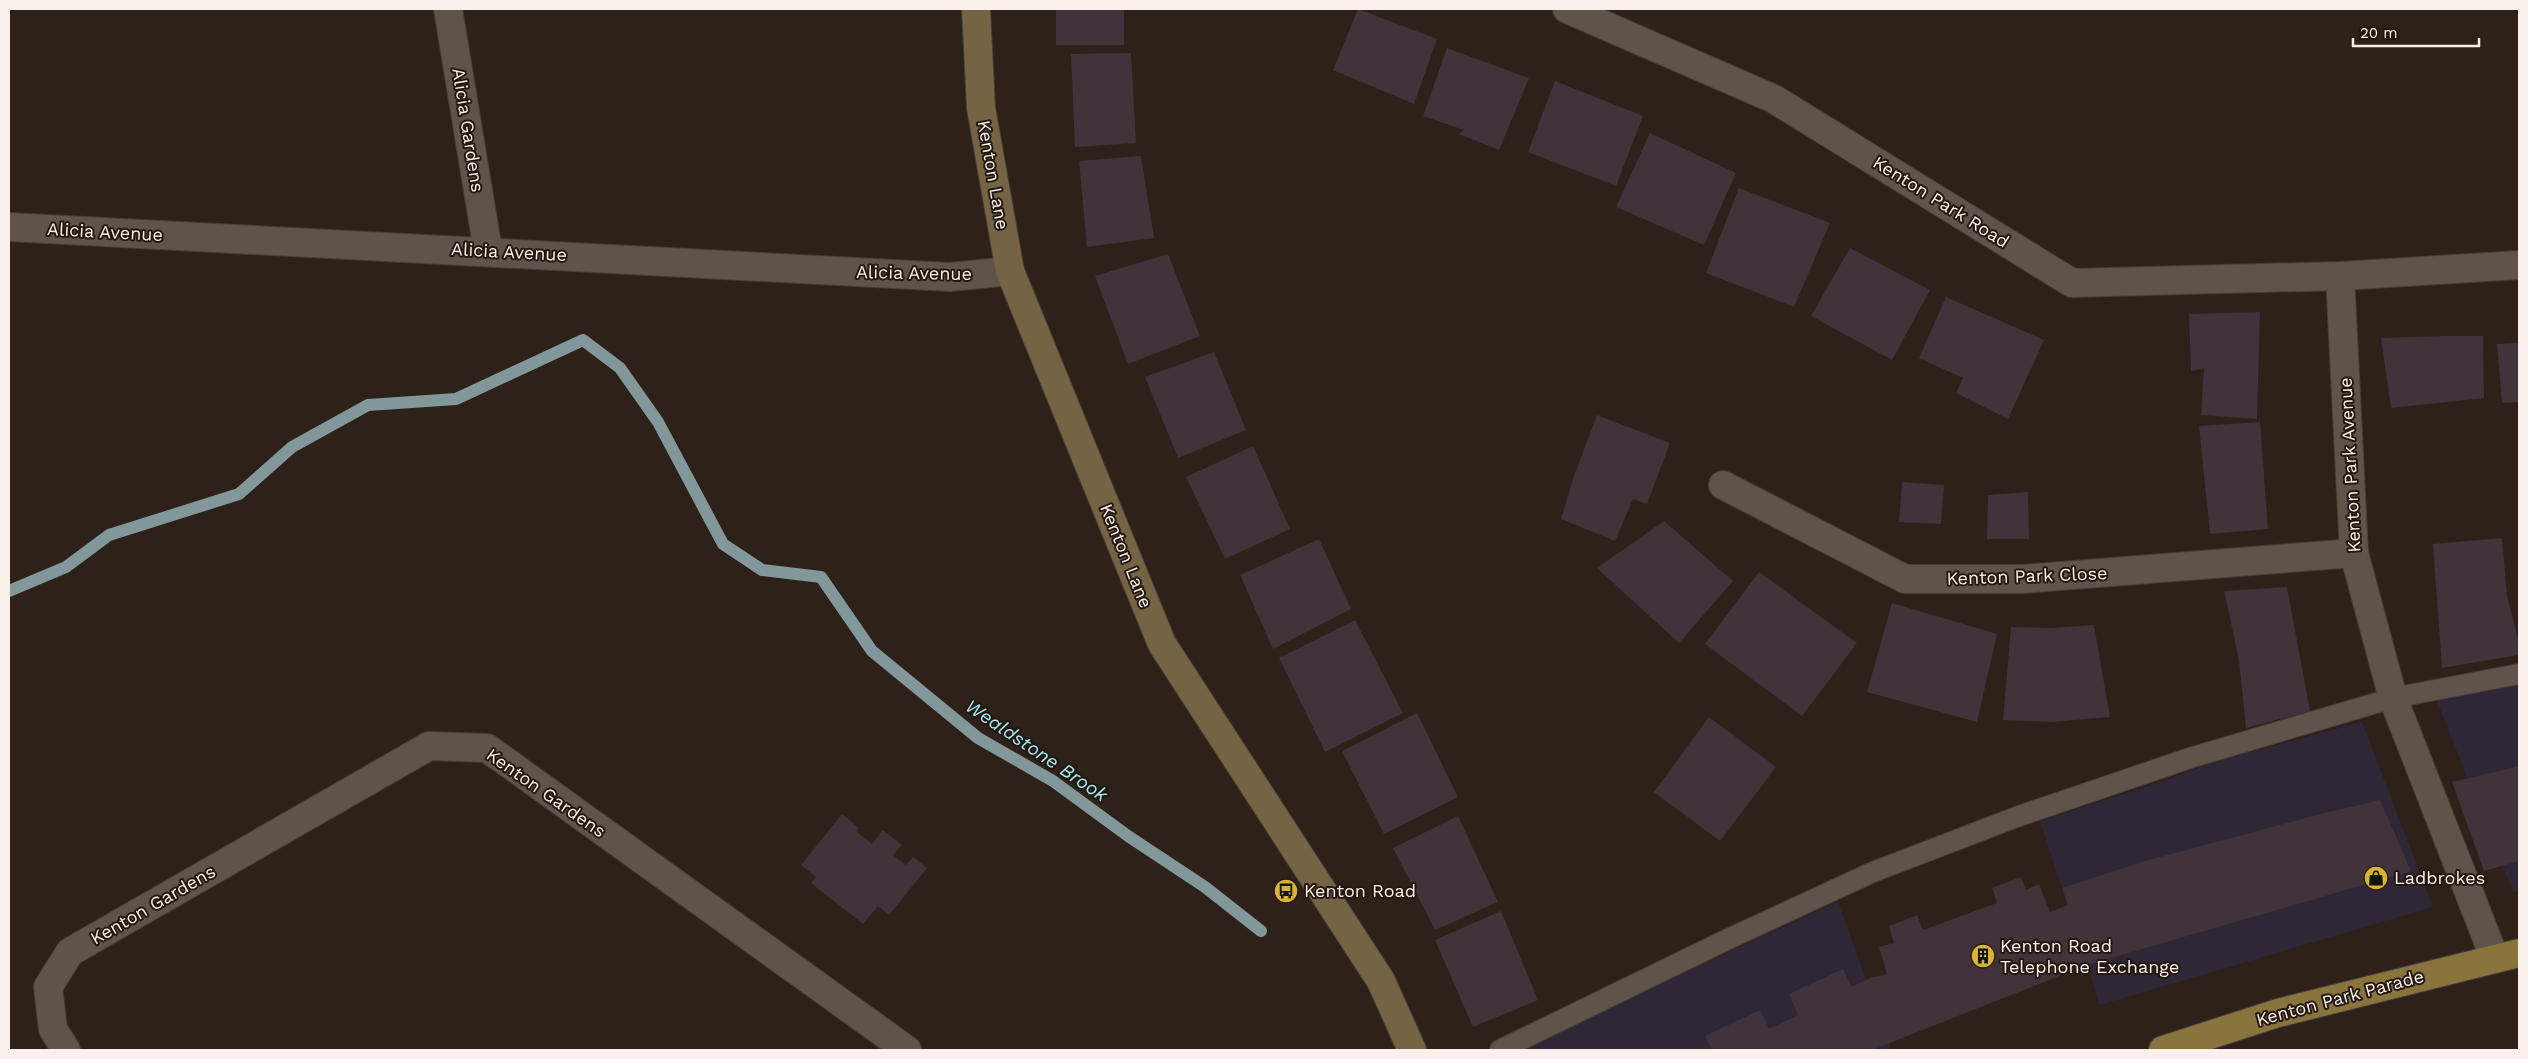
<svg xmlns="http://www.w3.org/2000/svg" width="2528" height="1059" viewBox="0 0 2528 1059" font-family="'Work Sans',sans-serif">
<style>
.commercial{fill:#302736}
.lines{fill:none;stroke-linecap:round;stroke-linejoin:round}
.stream{stroke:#81979a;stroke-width:12}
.building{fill:#40333a}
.lane-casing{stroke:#473d37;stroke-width:22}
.street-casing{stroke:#473d37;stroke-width:30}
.secondary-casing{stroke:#473d37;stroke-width:30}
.primary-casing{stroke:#473d37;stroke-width:30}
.lane{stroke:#60534a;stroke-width:20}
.street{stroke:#60534a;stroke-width:28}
.secondary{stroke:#746444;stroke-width:28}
.primary{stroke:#89743e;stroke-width:28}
.labels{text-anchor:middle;stroke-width:4;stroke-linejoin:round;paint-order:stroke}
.street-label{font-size:18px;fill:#f9f0eb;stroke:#231810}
.poi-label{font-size:18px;fill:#f9f0eb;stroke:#231810;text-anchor:start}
.water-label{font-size:19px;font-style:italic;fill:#a4ebf8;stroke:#231810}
</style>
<rect width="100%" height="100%" fill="#2d2119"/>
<g class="commercial">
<polygon points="2519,681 2519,891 2513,892 2435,696"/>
<polygon points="2362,722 2433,907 2100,1005 2040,821 2167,780 2210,763"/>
<polygon points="1838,902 1891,1048 1885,1050 1514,1050"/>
</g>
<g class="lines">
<polyline class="stream" points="9,591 66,567 109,535 239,494 292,447 368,405 456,399 583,340 620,368 658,422 723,544 762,570 821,577 872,651 978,738 1053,781 1128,836 1205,887 1261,931"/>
</g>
<g class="building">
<rect x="1056" y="9" width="68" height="36"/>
<polygon points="1358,9 1437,39 1414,104 1333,70"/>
<polygon points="1447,48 1529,78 1499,150 1459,134 1464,130 1423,116"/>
<polygon points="1131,53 1136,143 1075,147 1071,54"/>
<polygon points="1555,81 1643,116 1616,186 1528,152"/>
<polygon points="1650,133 1736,173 1704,245 1616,207"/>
<polygon points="1141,156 1154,238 1087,247 1079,161"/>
<polygon points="1739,188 1830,223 1794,307 1706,273"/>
<polygon points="1850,248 1930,290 1892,360 1811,316"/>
<polygon points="1168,254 1200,336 1128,364 1095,276"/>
<polygon points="1946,297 2044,340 2008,419 1956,393 1963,378 1919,358"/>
<polygon points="2260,312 2257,419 2201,415 2204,368 2191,371 2189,314"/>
<polygon points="2442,336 2483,336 2484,398 2391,408 2381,338"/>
<polygon points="2519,343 2519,402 2502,403 2497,344"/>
<polygon points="1214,352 1246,430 1178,458 1145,377"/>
<polygon points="1597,415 1670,443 1647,504 1633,499 1615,541 1561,519 1574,476"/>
<polygon points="2260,422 2268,529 2210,534 2199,426"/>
<polygon points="1253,446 1290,529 1225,559 1186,477"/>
<polygon points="1902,482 1944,485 1941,524 1899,522"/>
<polygon points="2028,492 2029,539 1987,539 1988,495"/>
<polygon points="1664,521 1733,581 1679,643 1597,568"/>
<polygon points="2502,538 2507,596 2519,642 2519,655 2442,668 2433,544"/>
<polygon points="1319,539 1351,609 1273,649 1240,575"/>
<polygon points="1759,572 1857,643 1802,716 1705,644"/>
<polygon points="2287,587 2310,711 2246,728 2239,660 2224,591"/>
<polygon points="1892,603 1997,634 1977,722 1867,692"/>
<polygon points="1355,620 1403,713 1325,752 1279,658"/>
<polygon points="2094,625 2110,717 2052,722 2003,720 2011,627 2052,628"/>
<polygon points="1417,713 1458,797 1384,834 1342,751"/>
<polygon points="1709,717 1776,767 1720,841 1654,792"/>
<polygon points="2519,766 2519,861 2484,871 2452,782"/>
<polygon points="2380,800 2411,871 2087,965 1872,1050 1712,1050 1705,1036 1760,1010 1769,1029 1798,1015 1789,994 1843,969 1851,987 1870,978 1887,974 1879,947 1894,943 1889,926 1917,915 1923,930 1997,903 1992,888 2021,877 2026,890 2039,884 2050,912 2068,905 2062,888 2145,861 2321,814"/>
<polygon points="842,814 859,828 856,831 872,844 883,830 902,845 893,855 906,865 913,857 927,868 889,915 878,906 863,924 811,883 816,877 801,865"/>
<polygon points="1458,816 1498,902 1435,930 1393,848"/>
<polygon points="1501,911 1538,1000 1473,1027 1435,940"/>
</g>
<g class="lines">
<g class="lane-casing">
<polyline id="lane" points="1500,1050 1726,940 1873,872 2019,816 2193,757 2393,698 2519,674"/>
</g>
<g class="street-casing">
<g id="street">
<polyline points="448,9 488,251"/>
<polyline points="1567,9 1774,99 2072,283 2340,276 2519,265"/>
<polyline points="9,227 950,277 1010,271"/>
<polyline points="2340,276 2354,553 2393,698 2495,959"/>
<polyline points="1723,485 1905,579 2022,579 2354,553"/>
<polyline points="66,1050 53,1029 48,987 70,952 429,746 487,748 907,1050"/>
</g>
</g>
<g class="secondary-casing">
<polyline id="secondary" points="976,9 981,108 1010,271 1162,644 1381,981 1412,1050"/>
</g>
<g class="primary-casing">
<polyline id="primary" points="2163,1050 2278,1013 2519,953"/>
</g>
<use href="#lane" class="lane"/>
<use href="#street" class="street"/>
<use href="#secondary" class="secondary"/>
<use href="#primary" class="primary"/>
</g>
<defs>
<g id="shop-disc" transform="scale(1.25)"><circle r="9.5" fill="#dab334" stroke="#231810"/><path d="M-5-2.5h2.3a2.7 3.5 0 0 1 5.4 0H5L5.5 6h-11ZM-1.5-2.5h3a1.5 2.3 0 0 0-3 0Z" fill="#111"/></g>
<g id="bus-disc" transform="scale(1.25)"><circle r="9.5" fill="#dab334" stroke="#231810"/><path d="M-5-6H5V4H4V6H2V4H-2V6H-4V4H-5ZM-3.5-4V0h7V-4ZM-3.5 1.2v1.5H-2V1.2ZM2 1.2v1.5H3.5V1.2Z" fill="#111"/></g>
<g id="building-disc" transform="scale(1.25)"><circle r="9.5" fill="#dab334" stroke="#231810"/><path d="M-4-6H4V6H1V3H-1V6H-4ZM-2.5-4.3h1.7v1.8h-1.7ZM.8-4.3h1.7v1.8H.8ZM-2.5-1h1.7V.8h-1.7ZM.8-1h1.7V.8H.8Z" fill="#111"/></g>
</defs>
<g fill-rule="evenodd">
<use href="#shop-disc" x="2376" y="878"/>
<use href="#bus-disc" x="1286" y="891"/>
<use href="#building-disc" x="1983" y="956"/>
</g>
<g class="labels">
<g class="street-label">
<text transform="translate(468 130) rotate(81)" y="6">Alicia Gardens</text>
<text transform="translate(993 175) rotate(80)" y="6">Kenton Lane</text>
<text transform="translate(1941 202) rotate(32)" y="6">Kenton Park Road</text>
<text transform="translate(105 232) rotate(3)" y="6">Alicia Avenue</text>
<text transform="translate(509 252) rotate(3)" y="6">Alicia Avenue</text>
<text transform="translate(914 273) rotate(1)" y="6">Alicia Avenue</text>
<text transform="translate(2350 465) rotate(-93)" y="6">Kenton Park Avenue</text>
<text transform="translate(1126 556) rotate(68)" y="6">Kenton Lane</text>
<text transform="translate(2027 576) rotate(-2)" y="6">Kenton Park Close</text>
<text transform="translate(546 793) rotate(35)" y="6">Kenton Gardens</text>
<text transform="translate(153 905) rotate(-30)" y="6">Kenton Gardens</text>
<text transform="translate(2340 998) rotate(-15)" y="6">Kenton Park Parade</text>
</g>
<g class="poi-label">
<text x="2394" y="884">Ladbrokes</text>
<text x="1304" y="897">Kenton Road</text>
<text x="2000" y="952">Kenton Road<tspan x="2000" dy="21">Telephone Exchange</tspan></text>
</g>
<g class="water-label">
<text transform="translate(1037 750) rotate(34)" y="7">Wealdstone Brook</text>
</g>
</g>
<rect width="2528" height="1059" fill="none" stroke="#f9f0eb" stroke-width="20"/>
<path d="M2353 38v8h126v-8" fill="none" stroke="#f9f0eb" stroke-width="2.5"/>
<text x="2360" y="38" font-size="15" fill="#f9f0eb" stroke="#231810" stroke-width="4" paint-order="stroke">20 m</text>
</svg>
